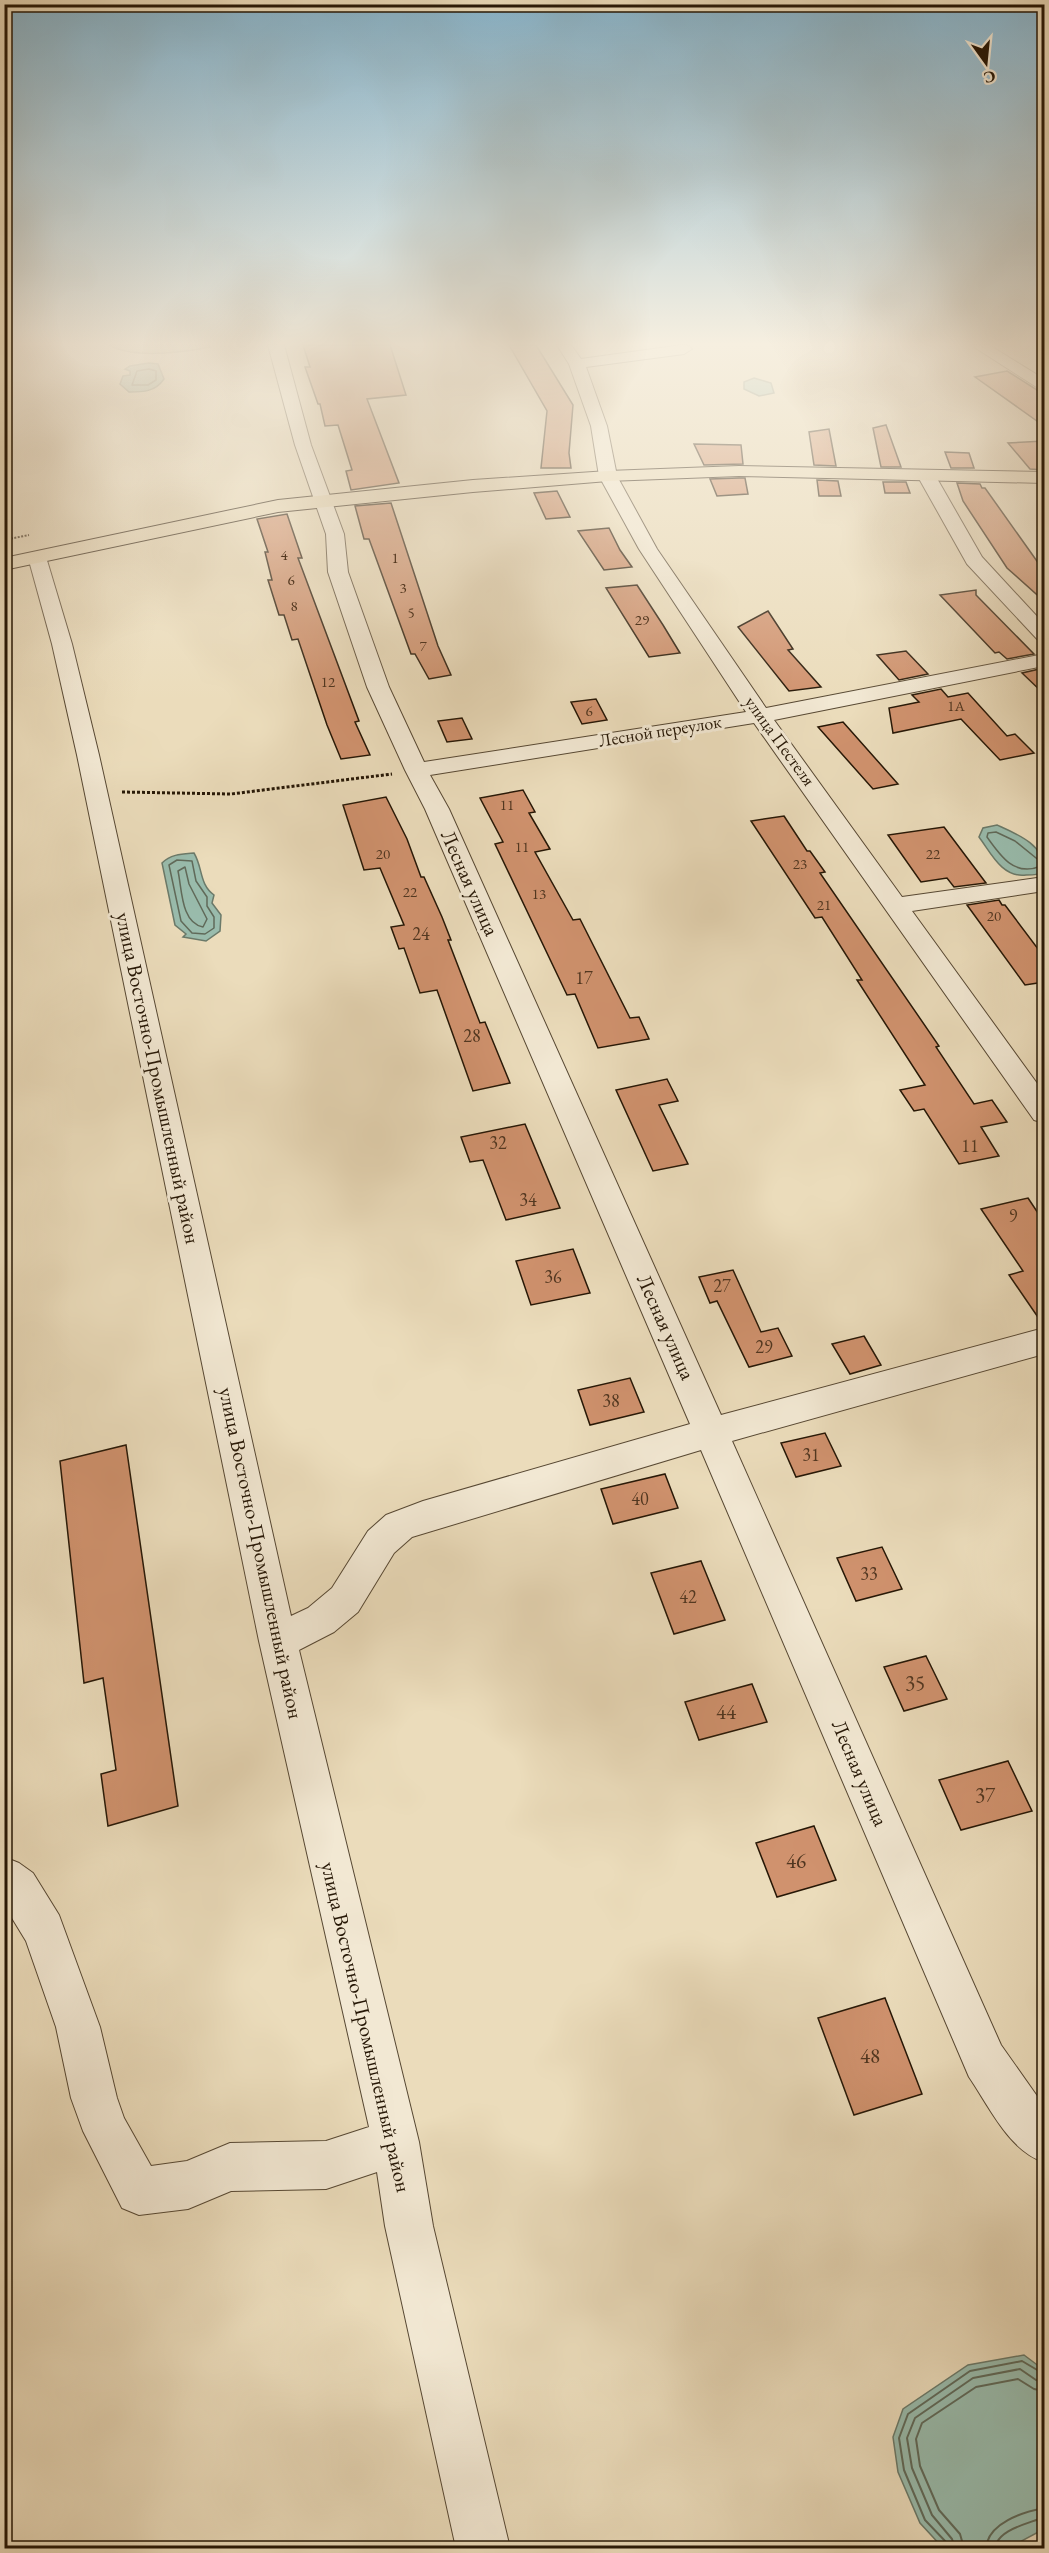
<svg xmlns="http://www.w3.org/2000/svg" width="1049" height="2553" viewBox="0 0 1049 2553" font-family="'EB Garamond',serif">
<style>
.green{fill:#bdbf8c;stroke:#726b49;stroke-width:1.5}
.water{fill:#99bcad;stroke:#6b7a6a;stroke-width:1.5}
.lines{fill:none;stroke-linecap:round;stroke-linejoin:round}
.shore-far1{stroke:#606a5a;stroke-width:1.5}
.shore{stroke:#606a5a;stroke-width:2}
.building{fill:#d0926e;stroke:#261706;stroke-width:1.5}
.minor-casing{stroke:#574833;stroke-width:2}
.major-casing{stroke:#261706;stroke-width:2}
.path-far1{stroke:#261706;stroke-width:2;stroke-dasharray:2 1.5;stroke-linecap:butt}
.path{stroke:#261706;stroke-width:3;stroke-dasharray:3 2;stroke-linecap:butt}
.minor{fill:#f2e8d3;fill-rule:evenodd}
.major{fill:#ebdcbb;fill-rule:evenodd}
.labels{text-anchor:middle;stroke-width:6;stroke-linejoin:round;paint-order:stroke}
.far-number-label{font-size:15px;fill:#503620}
.far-street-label{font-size:18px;fill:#261706;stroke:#f2e8d3}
.number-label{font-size:18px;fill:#503620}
.street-label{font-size:21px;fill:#261706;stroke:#f2e8d3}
.near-number-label{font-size:21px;fill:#503620}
</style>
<rect width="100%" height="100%" fill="#ebdcbb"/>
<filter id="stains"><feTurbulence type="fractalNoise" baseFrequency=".00333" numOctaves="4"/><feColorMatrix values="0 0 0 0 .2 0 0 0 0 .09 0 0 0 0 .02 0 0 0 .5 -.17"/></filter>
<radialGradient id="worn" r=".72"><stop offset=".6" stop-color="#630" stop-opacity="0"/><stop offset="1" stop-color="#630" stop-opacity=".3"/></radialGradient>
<path class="green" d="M109 345H209L211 347C184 352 134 359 109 345Z"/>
<g class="water">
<path d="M149 363 158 364 164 379C155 392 143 392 129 392L120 384 123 376 130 375V371L125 369 130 366Z"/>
<polygon points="754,378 771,383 774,393 759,396 744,389 744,382"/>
<path d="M997 825C1017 834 1045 845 1044 870 1039 875 1034 875 1026 875 1002 878 991 853 979 837L983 828Z"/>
<path d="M194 853C203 868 199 884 214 895L212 903 221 915 220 931 206 941 183 937 186 934 175 925 162 863C171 854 182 854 194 853Z"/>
<polygon points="1024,2355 1044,2370 1044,2529 1016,2544 995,2548 943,2548 920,2523 898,2472 893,2437 903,2409 968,2365"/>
</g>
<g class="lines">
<g class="shore-far1">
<polygon points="149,369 156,371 156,380 148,385 132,385 137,371"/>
<path d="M996 832 1015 841 1041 862V866C1015 877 1001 857 987 837L988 833Z"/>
<polygon points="177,860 192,861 196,881 207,897 207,906 214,917 214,928 205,934 192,933 181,921 169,865"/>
<path d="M185 867 189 884 207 919 203 927C181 923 182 889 178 871Z"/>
</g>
<g class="shore">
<polyline points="947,2548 946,2542 925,2520 904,2470 899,2438 908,2414 970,2371 1022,2361 1044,2374"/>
<polyline points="955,2548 952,2539 932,2515 912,2468 907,2438 915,2418 973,2378 1020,2369 1036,2380 1044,2382"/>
<polyline points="964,2548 960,2534 939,2510 920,2466 916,2439 922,2423 976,2387 1018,2379 1034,2389 1044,2391"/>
<path d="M986 2548C988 2523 1023 2512 1044 2508"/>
<path d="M995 2548C998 2529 1028 2524 1044 2517"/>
</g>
</g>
<g class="building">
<polygon points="303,345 390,345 406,395 367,399 399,483 351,490 346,471 352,470 338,425 325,426 320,404 318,404 305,367 310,367"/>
<polygon points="509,345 536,345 573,405 569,453 571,468 541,468 547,411"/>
<polygon points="1007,371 1037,390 1044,392 1044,426 975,377"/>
<polygon points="886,425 901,467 881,467 873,428"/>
<polygon points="829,429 836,466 814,465 809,432"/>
<polygon points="1044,441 1044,470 1030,469 1008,443"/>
<polygon points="694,444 741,445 743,464 704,465"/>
<polygon points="945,452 969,453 974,468 951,468"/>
<polygon points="739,478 745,478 748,494 717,496 710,479"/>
<polygon points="817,480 838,481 841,496 819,496"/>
<polygon points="883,482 906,482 910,493 885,493"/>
<polygon points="957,483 980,484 982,488 985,488 1044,571 1044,601 1007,568 963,501"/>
<polygon points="557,491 570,517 546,519 534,493"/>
<polygon points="391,503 438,646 451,675 429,679 415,654 411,654 369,539 364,539 355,506"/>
<polygon points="287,514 302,558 298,558 359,721 355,722 370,755 341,759 327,725 298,639 292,640 284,615 279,615 268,580 272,580 265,552 268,552 257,519"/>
<polygon points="609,528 620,550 632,567 604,570 578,531"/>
<polygon points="637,585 663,625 680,653 649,657 606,588"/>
<polygon points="976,590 976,595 1034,654 1007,659 999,652 995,653 940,595"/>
<polygon points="768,611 793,649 788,650 821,687 789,691 738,627"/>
<polygon points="906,651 928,674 899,680 877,655"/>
<polygon points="1044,668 1044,694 1022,673"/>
<polygon points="941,689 948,697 968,693 1007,736 1015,734 1034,753 1000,760 961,719 893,733 889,708 919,702 912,695"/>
<polygon points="596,699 607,720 582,724 571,702"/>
<polygon points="462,718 472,739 447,742 438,721"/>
<polygon points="843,722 898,784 873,789 818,727"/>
<polygon points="523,790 535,812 529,813 550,849 535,852 573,920 580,919 630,1018 639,1017 649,1039 598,1048 575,994 567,995 495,844 503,842 480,798"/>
<polygon points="386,797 407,839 421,877 424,877 442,917 451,940 448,940 480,1023 485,1022 510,1083 473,1091 437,990 420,993 404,948 399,949 391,927 404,925 380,868 364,870 343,805"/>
<polygon points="784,816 807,851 810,851 825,872 820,873 939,1046 936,1047 974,1104 992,1100 1007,1122 981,1127 999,1156 959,1164 924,1109 914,1111 900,1090 925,1085 857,980 862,980 822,917 815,918 751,821"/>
<polygon points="944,827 986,883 954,887 947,878 921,882 888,835"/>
<polygon points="999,900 1002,905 1005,905 1038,949 1044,948 1044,982 1025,985 967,905"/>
<polygon points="667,1079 678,1101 659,1105 688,1164 653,1171 616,1090"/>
<polygon points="525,1124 560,1208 506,1220 483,1160 470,1162 461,1137"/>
<polygon points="1028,1198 1044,1222 1044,1326 1009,1275 1023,1271 981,1209"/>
<polygon points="573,1249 590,1293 531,1305 516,1261"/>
<polygon points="733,1270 761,1332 778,1328 792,1356 749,1367 717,1301 710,1303 699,1277"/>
<polygon points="864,1336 881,1365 850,1374 832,1344"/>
<polygon points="630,1378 644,1412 590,1425 578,1390"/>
<polygon points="825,1433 841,1466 796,1477 781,1443"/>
<polygon points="126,1445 178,1806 108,1826 101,1774 116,1770 103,1678 84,1683 60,1461"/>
<polygon points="665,1474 678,1508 613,1524 601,1489"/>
<polygon points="882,1547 902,1589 856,1601 837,1558"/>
<polygon points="701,1561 725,1620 674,1634 651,1573"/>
<polygon points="926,1656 947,1699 904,1711 884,1667"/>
<polygon points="752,1684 767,1722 699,1740 685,1702"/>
<polygon points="1008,1761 1032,1811 961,1830 939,1780"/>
<polygon points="814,1826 836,1880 777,1897 756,1843"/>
<polygon points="885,1998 922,2094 854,2115 818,2018"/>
</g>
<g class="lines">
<g class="minor-casing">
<g id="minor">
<path d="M268 345H284L311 445 344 534 348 572 389 687 424 762 746 712 639 549 599 476 591 426 569 364 557 345H571L581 359 682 345 689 346 692 349 684 354 586 367 607 426 617 476 657 549 766 708 1044 654V666L774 720 902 897 1044 877V891L912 911 1044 1093V1123L1034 1120 754 723 430 775 449 809 721 1415 1044 1328V1354L732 1441 1001 2045 1044 2106V2162C1009 2151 989 2106 969 2077L701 1450 412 1537 394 1553 358 1612 334 1632 299 1650 419 2142 433 2226 510 2548H456L385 2226 377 2172 326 2189 231 2191 188 2209 139 2215 122 2208 83 2131 71 2098 56 2027 26 1941 4 1905V1857L19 1863 33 1873 59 1915 100 2027 117 2098 124 2118 151 2166 187 2161 230 2143 326 2141 369 2127 259 1641 77 755 52 644 28 557 30 553H44L46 557 72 644 99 755 291 1616 308 1608 332 1588 368 1531 386 1515 423 1501 690 1424 425 809 405 770 367 687 328 572 326 534 295 445Z"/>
<polygon points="971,345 989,345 1044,379 1044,390 1038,388"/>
<polygon points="926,470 932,471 935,475 982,557 1044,624 1044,641 1037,639 967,564 917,475 920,471"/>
</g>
</g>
<g class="major-casing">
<polygon id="major" points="739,466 1044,472 1044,483 739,476 608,481 473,492 278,512 4,570 4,558 278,500 473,480 608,471"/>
</g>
<polyline class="path-far1" points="4,540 29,535"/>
<polyline class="path" points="122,792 231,794 392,774"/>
<use href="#minor" class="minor"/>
<use href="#major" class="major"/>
</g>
<linearGradient id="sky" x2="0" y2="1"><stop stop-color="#88b7d0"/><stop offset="0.49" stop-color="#f6efe0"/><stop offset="1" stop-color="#f6efe0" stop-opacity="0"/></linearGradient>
<rect width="1049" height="702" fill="url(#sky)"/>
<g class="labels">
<g class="far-number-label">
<text x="284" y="560">4</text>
<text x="395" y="563">1</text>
<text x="291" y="585">6</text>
<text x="403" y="593">3</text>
<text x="294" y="611">8</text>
<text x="411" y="618">5</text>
<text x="642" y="625">29</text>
<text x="423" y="651">7</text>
<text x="328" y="687">12</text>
<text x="956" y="711">1А</text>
<text x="589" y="716">6</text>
<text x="507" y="810">11</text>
<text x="522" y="852">11</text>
<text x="383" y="859">20</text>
<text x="933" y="859">22</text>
<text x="800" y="869">23</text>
<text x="410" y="897">22</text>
<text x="539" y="899">13</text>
<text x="824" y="910">21</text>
<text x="994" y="921">20</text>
</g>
<g class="far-street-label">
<text transform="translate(660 731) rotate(-9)" y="6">Лесной переулок</text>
<text transform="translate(780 741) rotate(54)" y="6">улица Пестеля</text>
</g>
<g class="number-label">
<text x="421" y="940">24</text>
<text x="584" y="984">17</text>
<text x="472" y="1042">28</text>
<text x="498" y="1149">32</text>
<text x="970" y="1152">11</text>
<text x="528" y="1206">34</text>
<text x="1013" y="1222">9</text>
<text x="553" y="1283">36</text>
<text x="722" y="1292">27</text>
<text x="764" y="1353">29</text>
<text x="611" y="1407">38</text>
<text x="811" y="1461">31</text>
<text x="640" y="1505">40</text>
<text x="869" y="1580">33</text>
<text x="688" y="1603">42</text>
</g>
<g class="street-label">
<text transform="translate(470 883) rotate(66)" y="7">Лесная улица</text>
<text transform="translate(158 1078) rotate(78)" y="7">улица Восточно-Промышленный район</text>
<text transform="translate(666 1327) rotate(66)" y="7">Лесная улица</text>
<text transform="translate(261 1553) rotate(78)" y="7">улица Восточно-Промышленный район</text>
<text transform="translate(860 1773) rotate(67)" y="7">Лесная улица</text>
<text transform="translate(366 2027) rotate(77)" y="7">улица Восточно-Промышленный район</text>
</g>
<g class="near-number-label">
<text x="915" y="1690">35</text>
<text x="726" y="1719">44</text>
<text x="985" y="1802">37</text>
<text x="796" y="1868">46</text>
<text x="870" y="2063">48</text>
</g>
</g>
<rect width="1049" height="2553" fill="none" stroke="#ebdcbb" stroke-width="24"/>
<rect x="6" y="6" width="1037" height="2541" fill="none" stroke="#261706" stroke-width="3"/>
<rect x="12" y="12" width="1025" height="2529" fill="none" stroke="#261706" stroke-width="1.5"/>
<g transform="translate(986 63) rotate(165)" stroke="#f2e8d3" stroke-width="4.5" paint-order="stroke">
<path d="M0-4.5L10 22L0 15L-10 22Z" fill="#261706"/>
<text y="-9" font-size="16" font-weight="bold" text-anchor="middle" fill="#261706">С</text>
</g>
<rect width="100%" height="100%" filter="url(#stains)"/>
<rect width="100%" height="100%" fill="url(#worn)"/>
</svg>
